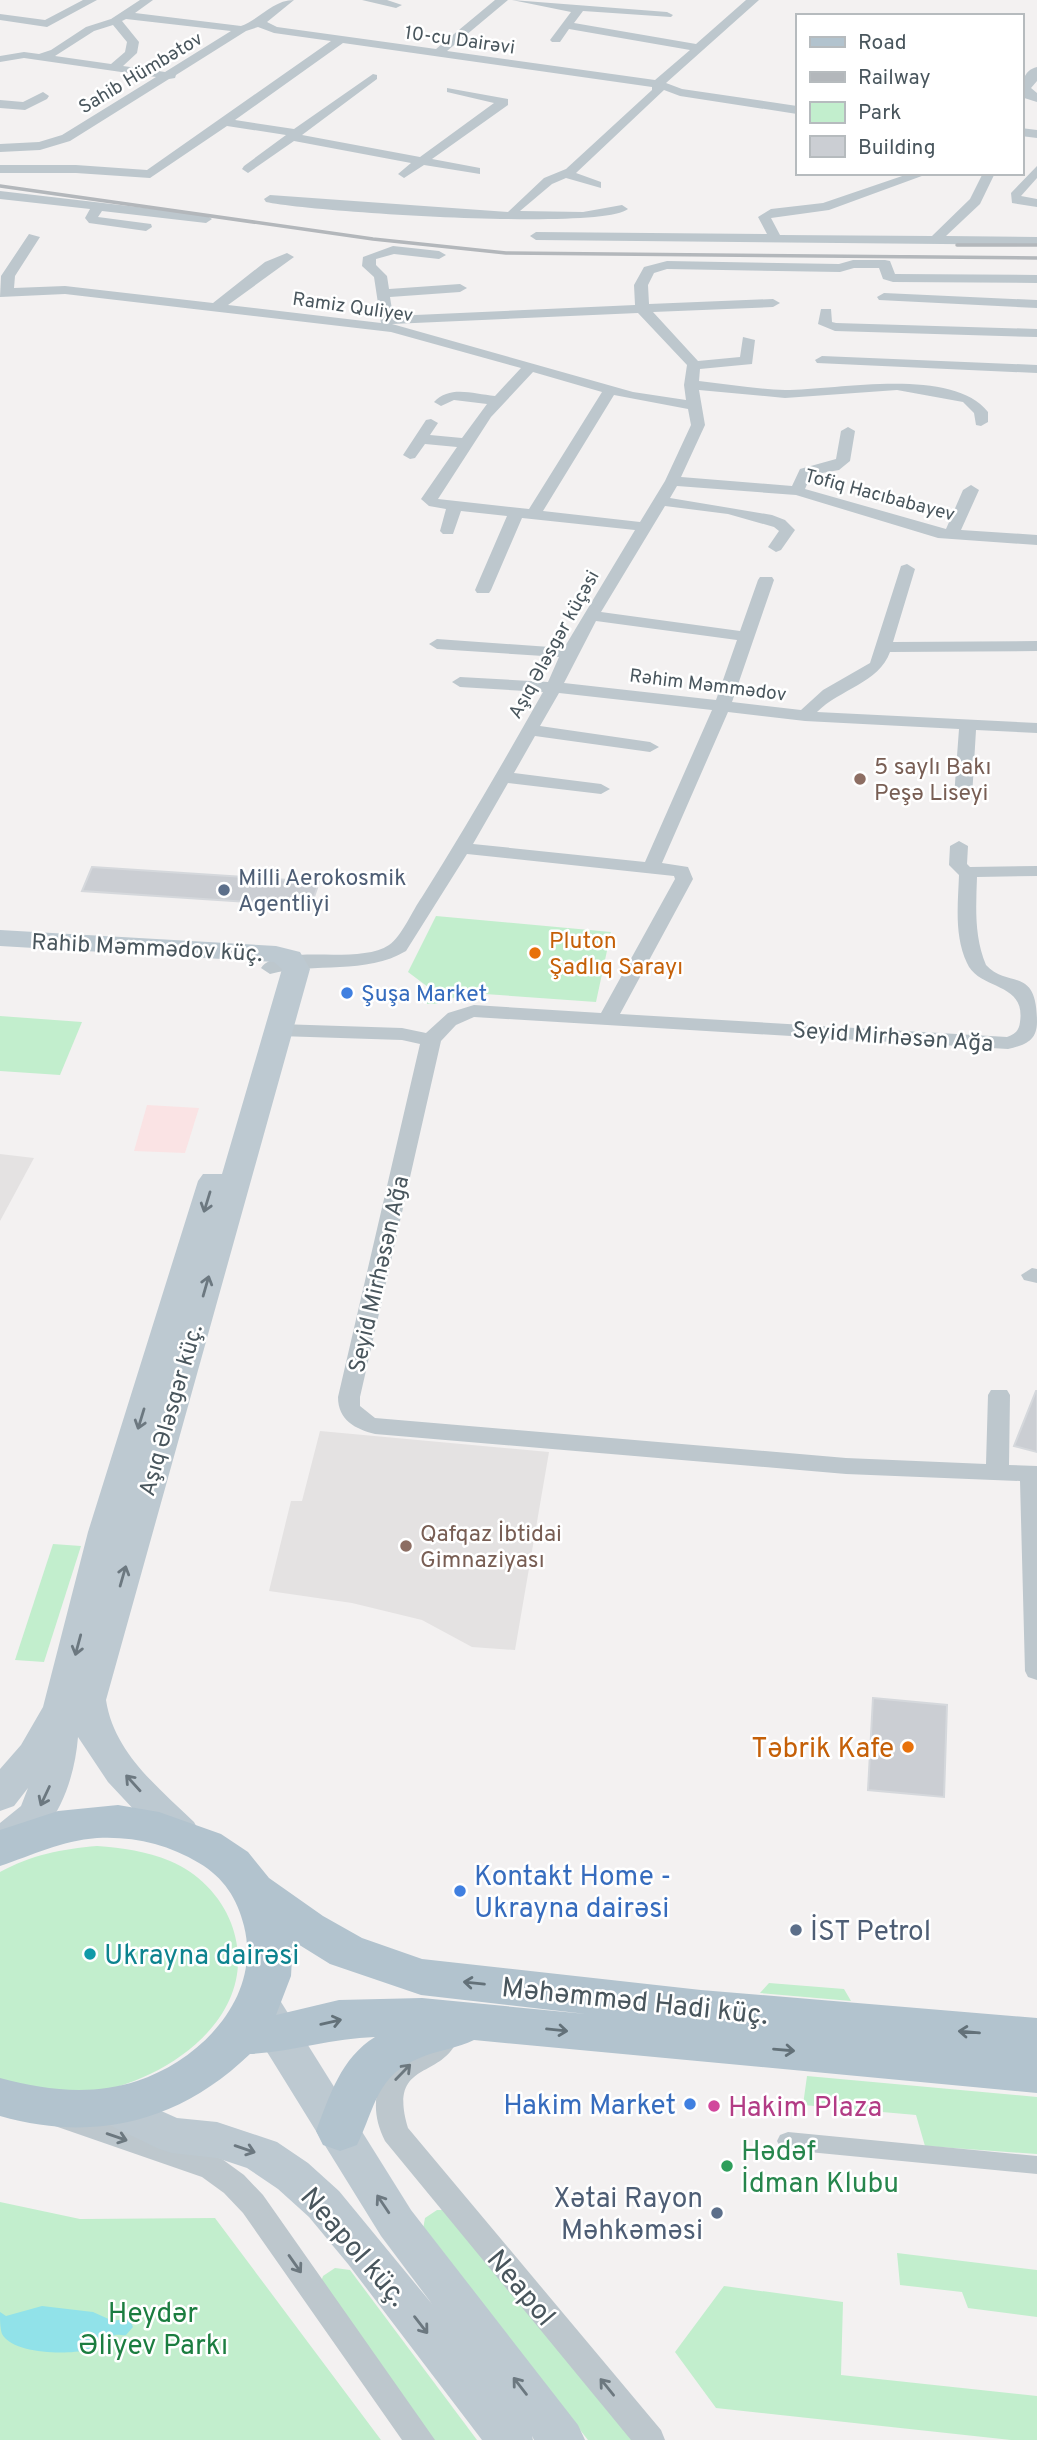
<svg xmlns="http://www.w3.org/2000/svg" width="1037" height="2440" viewBox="0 0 1037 2440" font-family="Overpass,sans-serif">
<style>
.education{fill:#e4e2e2}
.medical{fill:#fae3e4}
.green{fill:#c2eecd}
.water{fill:#91e2e9}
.building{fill:#cbced3;stroke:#d5d8dc;stroke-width:2}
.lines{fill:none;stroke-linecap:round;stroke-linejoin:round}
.pedestrian{fill:#bdc7cd;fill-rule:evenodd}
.minor{fill:#bdc7cd;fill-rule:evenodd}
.tertiary{fill:#bdc7cd;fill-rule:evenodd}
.secondary{fill:#bdc9d1;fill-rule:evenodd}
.primary{fill:#b2c3ce;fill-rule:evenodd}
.rail{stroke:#b3b7bb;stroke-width:3.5}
.oneway{stroke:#6c7880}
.oneway2{stroke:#637179}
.oneway3{stroke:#6c787f}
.education-dot{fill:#8d6e63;stroke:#fff;stroke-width:2.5}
.service-dot{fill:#5c6f8a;stroke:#fff;stroke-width:2.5}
.food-dot{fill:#e8710a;stroke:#fff;stroke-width:2.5}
.shop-dot{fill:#3f7fe0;stroke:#fff;stroke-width:2.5}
.culture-dot{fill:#0f9aa8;stroke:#fff;stroke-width:2.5}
.hotel-dot{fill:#d1479c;stroke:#fff;stroke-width:2.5}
.leisure-dot{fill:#2e9e5b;stroke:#fff;stroke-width:2.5}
.labels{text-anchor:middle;stroke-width:5;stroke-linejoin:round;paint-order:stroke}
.far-street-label{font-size:19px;fill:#49565d;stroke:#fff}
.education-label{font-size:23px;fill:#785e54;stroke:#fff;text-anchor:start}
.service-label{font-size:23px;fill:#4e5e75;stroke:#fff;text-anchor:start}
.food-label{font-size:23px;fill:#c56008;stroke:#fff;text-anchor:start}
.street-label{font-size:23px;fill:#49565d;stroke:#fff}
.shop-label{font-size:23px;fill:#366cbe;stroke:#fff;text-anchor:start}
.near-food-label{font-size:28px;fill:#c56008;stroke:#fff;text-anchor:end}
.near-shop-label{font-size:28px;fill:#366cbe;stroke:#fff;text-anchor:start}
.near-service-label{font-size:28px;fill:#4e5e75;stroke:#fff;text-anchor:start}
.near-culture-label{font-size:28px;fill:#0d838f;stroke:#fff;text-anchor:start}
.near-street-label{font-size:28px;fill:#49565d;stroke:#fff}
.near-hotel-label{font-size:28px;fill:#b23c85;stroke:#fff;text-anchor:start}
.near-leisure-label{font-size:28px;fill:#27864d;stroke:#fff;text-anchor:start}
.near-park-label{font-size:28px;fill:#1b7d40;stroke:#fff}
</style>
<rect width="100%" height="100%" fill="#f3f1f1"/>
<g class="education">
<polygon points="0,1154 34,1158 0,1221"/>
<polygon points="320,1431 549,1452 515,1650 472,1647 422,1620 352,1603 269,1591 291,1501 302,1501"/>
</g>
<polygon class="medical" points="147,1105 199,1108 185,1153 134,1151"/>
<g class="green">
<path d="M436 916 611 932 596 1002 471 993C454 995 444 1005 427 1004L428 987 408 972Z"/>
<polygon points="0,1016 82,1022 60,1075 0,1071"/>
<polygon points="53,1544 81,1546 44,1662 15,1660"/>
<path d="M97 1846C123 1848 146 1851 170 1861 197 1872 221 1896 231 1923 266 2016 164 2084 84 2094 61 2097 24 2086 0 2083V1872C31 1855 62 1849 97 1846Z"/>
<polygon points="769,1983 844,1989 851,2001 760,1993"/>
<polygon points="807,2076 1037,2097 1037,2154 925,2146 916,2115 803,2105"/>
<polygon points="0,2202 80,2219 215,2218 381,2440 0,2440"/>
<polygon points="437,2210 444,2210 632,2440 588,2440 423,2229 425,2218"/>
<polygon points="897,2253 1037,2270 1037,2317 968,2308 962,2292 900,2285"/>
<polygon points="335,2268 350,2270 477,2440 433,2440 321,2282 323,2276"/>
<polygon points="724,2286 843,2302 841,2375 1037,2396 1037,2440 1011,2440 716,2408 675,2352"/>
</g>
<path class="water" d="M42 2306 93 2312 113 2321 129 2318 133 2327 126 2335C123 2336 119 2334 115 2335 109 2337 98 2347 86 2350 67 2355 13 2354 2 2334 0 2328 0 2319 0 2312L6 2316Z"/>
<g class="building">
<polygon points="92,867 319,882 311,906 82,891"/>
<polygon points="1036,1391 1037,1391 1037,1452 1014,1446"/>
<polygon points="873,1698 947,1705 944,1797 868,1790"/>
</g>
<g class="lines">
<polygon class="pedestrian" points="788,2132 1037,2156 1037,2174 788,2150 780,2147 777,2141 780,2135"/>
<g class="minor">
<polygon points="83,0 97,0 47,27 0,20 0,14 45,20"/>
<path d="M140 0H153L135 13 241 26C260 19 273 0 294 0L267 22 277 27 436 49 495 0H508L447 51 655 80 690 50 569 29 560 42H552L550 40 571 12 512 0 667 12 673 15 671 17 583 11 574 23 696 44 746 0H759L666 83 682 89 797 106V114L680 96 664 90 576 173 601 182V188L566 178 552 184 520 211 583 212 622 205 628 209C601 231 311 212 266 202L264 199 270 195 508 212 544 178 566 169 652 90V87L343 43 235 120 294 129 373 74 377 75V79L302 135 420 157 494 103 447 92V88L508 99V105L432 159 480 168V174L424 165 404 178 398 174 411 163 294 141 248 173 242 169 244 166 286 135 227 126 150 178 76 173H0V165H76L147 170 331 41 274 33 258 27 246 31 176 75 175 78 169 79 70 141 40 150 0 152V144L39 142 62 135 156 77 24 58 0 62V56L24 52 39 54 51 50 86 27 111 19ZM126 19 231 31 165 72 123 66 137 53 139 42 122 21ZM113 25 127 42 125 52 111 64 55 56 94 31Z"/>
<polygon points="362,0 387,0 402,5 396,8"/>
<polygon points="43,92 49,96 47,99 25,110 0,108 0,100 23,102"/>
<polygon points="1021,128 1037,130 1037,138 1021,136"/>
<polygon points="1037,166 1037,178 1021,196 1037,199 1037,207 1012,203 1011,193"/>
<polygon points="911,173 930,173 829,210 771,218 780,235 932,236 970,199 983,173 995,173 980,204 946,236 1037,237 1037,245 536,240 530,236 536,232 767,234 758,217 771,209 823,203"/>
<polygon points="0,191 206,215 212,219 206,223 102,211 98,217 151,224 152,227 146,231 89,223 85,218 90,209 0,199"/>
<path d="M29 234 40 237 15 276 14 288 65 286 213 303 265 262 287 253 294 257 228 305 381 323 374 277 362 266 363 257 393 246 439 251 446 255 439 259 394 254 376 259V265L387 276 389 289 460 284 467 288 460 292 390 297 393 316 635 305 634 285 644 267 667 261 839 264 853 260H885L890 261 895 274 1037 275V283L893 282 883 279 879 268H854L840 272 667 269 654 273 648 285 649 304 773 299 780 303 773 307 653 312 698 361 740 357 743 337 755 340 752 364 700 369 699 381C727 384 756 389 785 390 837 390 952 366 988 412V422L981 426 976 425 974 413 963 402 897 390 785 398 699 390 705 425 681 477 792 486 800 469 836 459 841 431 848 427 855 431 850 461 839 470 811 475 805 489 946 529 963 490 971 485 979 490 961 530 1037 535V545L938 538 796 495 677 486 670 498 772 515 785 520 795 530 781 550 776 552 768 547 779 531 774 527 728 514 665 506 601 612 740 631 758 580 760 577H772L774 580 732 702 801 710 823 690 870 663 901 566 907 564 915 569 893 642 1037 641V651L890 652C879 683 840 689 817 712L1037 723V733L976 730 972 797 963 802 954 797 959 729 805 721 728 712 662 863 688 867 693 879 620 1014 1007 1037C1015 1034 1019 1031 1020 1022 1026 981 979 991 967 963 954 935 958 904 959 875L949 865 950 846 959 841 968 846 967 864 970 867 1037 866V876L977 877C976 907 974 936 986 965 1008 989 1037 965 1037 1022 1037 1041 1025 1045 1008 1049L474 1017 456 1025 441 1041 360 1397V1406L375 1418 846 1458 986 1464 988 1395 991 1390H1007L1010 1395 1009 1465 1037 1466V1680L1028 1677 1025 1671 1020 1481 846 1474 375 1434C355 1429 338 1420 338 1397L420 1044 402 1040 279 1036 269 1030 279 1024 402 1028 426 1033 448 1013 474 1005 601 1013 675 879 674 876 467 854 406 951C366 975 315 962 270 974L261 968C280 942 358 966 389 945 402 936 412 911 422 897 465 829 504 761 543 692L460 687 452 682 460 677 548 682 559 657 437 649 429 644 437 639 564 648 635 530 522 518 491 590 489 593H477L475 590 507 516 461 511 453 534H443L440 531 446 509 429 506 421 499 457 447 425 444 415 458 410 459 403 455 426 420 431 419 438 423 430 435 462 438 487 404 454 400 441 406 434 402C450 385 473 394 495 396L521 368 391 332 65 294 0 297 1 276ZM638 313 687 365 684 385 686 400 633 392 392 324ZM533 372 602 392 529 509 438 499 491 417ZM614 395 688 409 691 425 665 481 640 522 543 511ZM596 621 737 640 716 700 564 683ZM559 693 712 710 645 862 473 844 508 783 601 794 610 789 601 784 514 773 535 736 650 752 659 747 650 742 540 726Z"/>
<polygon points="884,293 1037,300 1037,308 879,300 877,297"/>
<polygon points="821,309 831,309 832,322 836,323 1037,329 1037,337 835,331 818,324"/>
<polygon points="822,356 1037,365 1037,373 817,363 815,360"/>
<polygon points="1032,1268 1037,1269 1037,1283 1024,1280 1021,1275"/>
<path d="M442 2032 452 2035 456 2043C438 2079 388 2062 408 2128L661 2430 665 2440H631L385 2141C359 2090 392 2049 442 2032Z"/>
<polygon points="62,2105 222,2159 244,2175 263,2195 435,2440 402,2440 243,2213 224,2193 202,2177 52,2125 48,2117 52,2109"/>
</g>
<path class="tertiary" d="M1037 67V81L1031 88 1037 93V102L1021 97C1021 85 1023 70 1037 67Z"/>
<g class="secondary">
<path d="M0 930 276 946 300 952 310 969 106 1700C114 1753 158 1787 194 1822L200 1833 194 1844 180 1848 166 1844 108 1782 78 1737C74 1787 52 1843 0 1860V1823L21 1806 28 1788 14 1806 0 1811V1769L21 1745 43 1707 88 1532 198 1181 203 1174H222L282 969 274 962 0 946Z"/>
<polygon points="266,1997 281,2002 411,2210 578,2425 585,2440 534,2440 532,2436 533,2440 482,2440 348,2264 309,2217 278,2189 247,2168 217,2158 172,2153 157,2148 97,2119 91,2107 97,2095 112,2089 177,2118 217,2122 277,2142 308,2163 339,2191 432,2304 381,2236 251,2026 245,2014 251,2002"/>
</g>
<path class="primary" d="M118 1805 159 1812 221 1834 248 1852 269 1878 323 1916 362 1938 422 1959 701 1990 1037 2018V2093L474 2040C458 2048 439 2050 422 2057 376 2075 376 2106 357 2145L340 2151 323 2145 316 2131C330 2095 341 2058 375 2037 332 2038 292 2052 250 2054 179 2122 95 2143 0 2116V2078C44 2090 92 2096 137 2081 201 2060 262 1997 244 1926 237 1898 224 1878 199 1863 168 1844 133 1836 97 1838 61 1841 33 1855 0 1866V1830L58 1811ZM293 1941 330 1964 421 1995 586 2014 422 1998 339 2000 276 2015 291 1976Z"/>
<g class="rail">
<polyline points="0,186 373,239 506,253 1037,258"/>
<polyline points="957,245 1037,245"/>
</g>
</g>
<defs><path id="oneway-shaft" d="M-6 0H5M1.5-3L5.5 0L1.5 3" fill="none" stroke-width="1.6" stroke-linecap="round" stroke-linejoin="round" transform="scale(1.75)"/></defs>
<g class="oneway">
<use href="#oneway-shaft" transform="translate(207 1202) rotate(107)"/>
<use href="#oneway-shaft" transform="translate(206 1286) rotate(-74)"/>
<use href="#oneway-shaft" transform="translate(141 1419) rotate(107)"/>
<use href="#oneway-shaft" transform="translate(123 1576) rotate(-74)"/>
<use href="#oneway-shaft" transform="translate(78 1645) rotate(105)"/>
<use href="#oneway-shaft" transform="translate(133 1783) rotate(-132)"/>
<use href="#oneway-shaft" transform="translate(45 1796) rotate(115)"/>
<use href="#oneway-shaft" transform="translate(245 2149) rotate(19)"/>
<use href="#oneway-shaft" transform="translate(383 2204) rotate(-124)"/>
<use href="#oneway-shaft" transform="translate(421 2325) rotate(52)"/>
<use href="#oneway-shaft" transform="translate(520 2386) rotate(-128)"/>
</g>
<g class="oneway2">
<use href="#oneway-shaft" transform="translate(474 1983) rotate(-174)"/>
<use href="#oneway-shaft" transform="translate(331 2022) rotate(-13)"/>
<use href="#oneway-shaft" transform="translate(557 2030) rotate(6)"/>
<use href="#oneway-shaft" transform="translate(969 2032) rotate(-175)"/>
<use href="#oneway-shaft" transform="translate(784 2050) rotate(5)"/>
</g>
<g class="oneway3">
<use href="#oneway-shaft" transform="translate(403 2072) rotate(-46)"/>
<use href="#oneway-shaft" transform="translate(117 2137) rotate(19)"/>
<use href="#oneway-shaft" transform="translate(295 2264) rotate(55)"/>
<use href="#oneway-shaft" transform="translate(607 2387) rotate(-129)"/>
</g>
<g class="education-dot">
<circle cx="860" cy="779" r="7"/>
<circle cx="406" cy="1546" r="7"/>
</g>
<g class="service-dot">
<circle cx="224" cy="890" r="7"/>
<circle cx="796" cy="1930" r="7"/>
<circle cx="717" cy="2213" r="7"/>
</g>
<g class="food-dot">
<circle cx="535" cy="953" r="7"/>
<circle cx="908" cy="1747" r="7"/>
</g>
<g class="shop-dot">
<circle cx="347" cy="993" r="7"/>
<circle cx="460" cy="1891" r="7"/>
<circle cx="690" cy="2104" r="7"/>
</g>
<circle class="culture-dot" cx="90" cy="1954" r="7"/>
<circle class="hotel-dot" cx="714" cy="2106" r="7"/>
<circle class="leisure-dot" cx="727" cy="2166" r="7"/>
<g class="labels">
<g class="far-street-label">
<text transform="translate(460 39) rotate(8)" y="7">10-cu Dairəvi</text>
<text transform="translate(140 72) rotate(-31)" y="7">Sahib Hümbətov</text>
<text transform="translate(353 306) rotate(8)" y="7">Ramiz Quliyev</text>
<text transform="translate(880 494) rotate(15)" y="7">Tofiq Hacıbabayev</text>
<text transform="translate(553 644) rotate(-61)" y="7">Aşıq Ələsgər küçəsi</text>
<text transform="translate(708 684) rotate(7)" y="7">Rəhim Məmmədov</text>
</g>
<g class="education-label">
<text x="874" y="774">5 saylı Bakı<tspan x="874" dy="26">Peşə Liseyi</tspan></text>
<text x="420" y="1541">Qafqaz İbtidai<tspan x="420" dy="26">Gimnaziyası</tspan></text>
</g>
<g class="service-label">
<text x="238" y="885">Milli Aerokosmik<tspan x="238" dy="26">Agentliyi</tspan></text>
</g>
<g class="food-label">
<text x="549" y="948">Pluton<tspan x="549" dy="26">Şadlıq Sarayı</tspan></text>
</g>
<g class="street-label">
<text transform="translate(147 947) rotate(3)" y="8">Rahib Məmmədov küç.</text>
<text transform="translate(893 1036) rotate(4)" y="8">Seyid Mirhəsən Ağa</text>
<text transform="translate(378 1274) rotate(-77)" y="8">Seyid Mirhəsən Ağa</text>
<text transform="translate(170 1410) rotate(-74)" y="8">Aşıq Ələsgər küç.</text>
</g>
<g class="shop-label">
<text x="361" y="1001">Şuşa Market</text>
</g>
<g class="near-food-label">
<text x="894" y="1757">Təbrik Kafe</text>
</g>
<g class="near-shop-label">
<text x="474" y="1885">Kontakt Home -<tspan x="474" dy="32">Ukrayna dairəsi</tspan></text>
<text x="676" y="2114" text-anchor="end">Hakim Market</text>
</g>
<g class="near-service-label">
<text x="810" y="1940">İST Petrol</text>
<text x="703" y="2207" text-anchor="end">Xətai Rayon<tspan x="703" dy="32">Məhkəməsi</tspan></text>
</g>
<g class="near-culture-label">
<text x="104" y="1964">Ukrayna dairəsi</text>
</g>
<g class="near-street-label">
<text transform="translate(635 2000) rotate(6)" y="10">Məhəmməd Hadi küç.</text>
<text transform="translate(355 2246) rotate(49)" y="10">Neapol küç.</text>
<text transform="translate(522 2287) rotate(50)" y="10">Neapol</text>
</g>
<g class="near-hotel-label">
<text x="728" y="2116">Hakim Plaza</text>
</g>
<g class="near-leisure-label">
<text x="741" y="2160">Hədəf<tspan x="741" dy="32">İdman Klubu</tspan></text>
</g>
<g class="near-park-label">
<text x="153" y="2322">Heydər<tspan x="153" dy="32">Əliyev Parkı</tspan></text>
</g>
</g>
<rect x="796" y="14" width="228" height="161" fill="#ffffff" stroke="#b6bbbe" stroke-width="2"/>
<rect x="810" y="37" width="35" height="10" fill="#b2c3ce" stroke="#b6bbbe" stroke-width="2"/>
<text x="858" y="49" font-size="21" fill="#49565d">Road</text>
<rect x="810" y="72" width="35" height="10" fill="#b3b7bb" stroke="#b6bbbe" stroke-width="2"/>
<text x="858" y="84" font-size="21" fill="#49565d">Railway</text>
<rect x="810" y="102" width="35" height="21" fill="#c2eecd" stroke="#b6bbbe" stroke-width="2"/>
<text x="858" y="119" font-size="21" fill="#49565d">Park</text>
<rect x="810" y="136" width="35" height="21" fill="#cbced3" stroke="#b6bbbe" stroke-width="2"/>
<text x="858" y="154" font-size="21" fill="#49565d">Building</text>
</svg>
